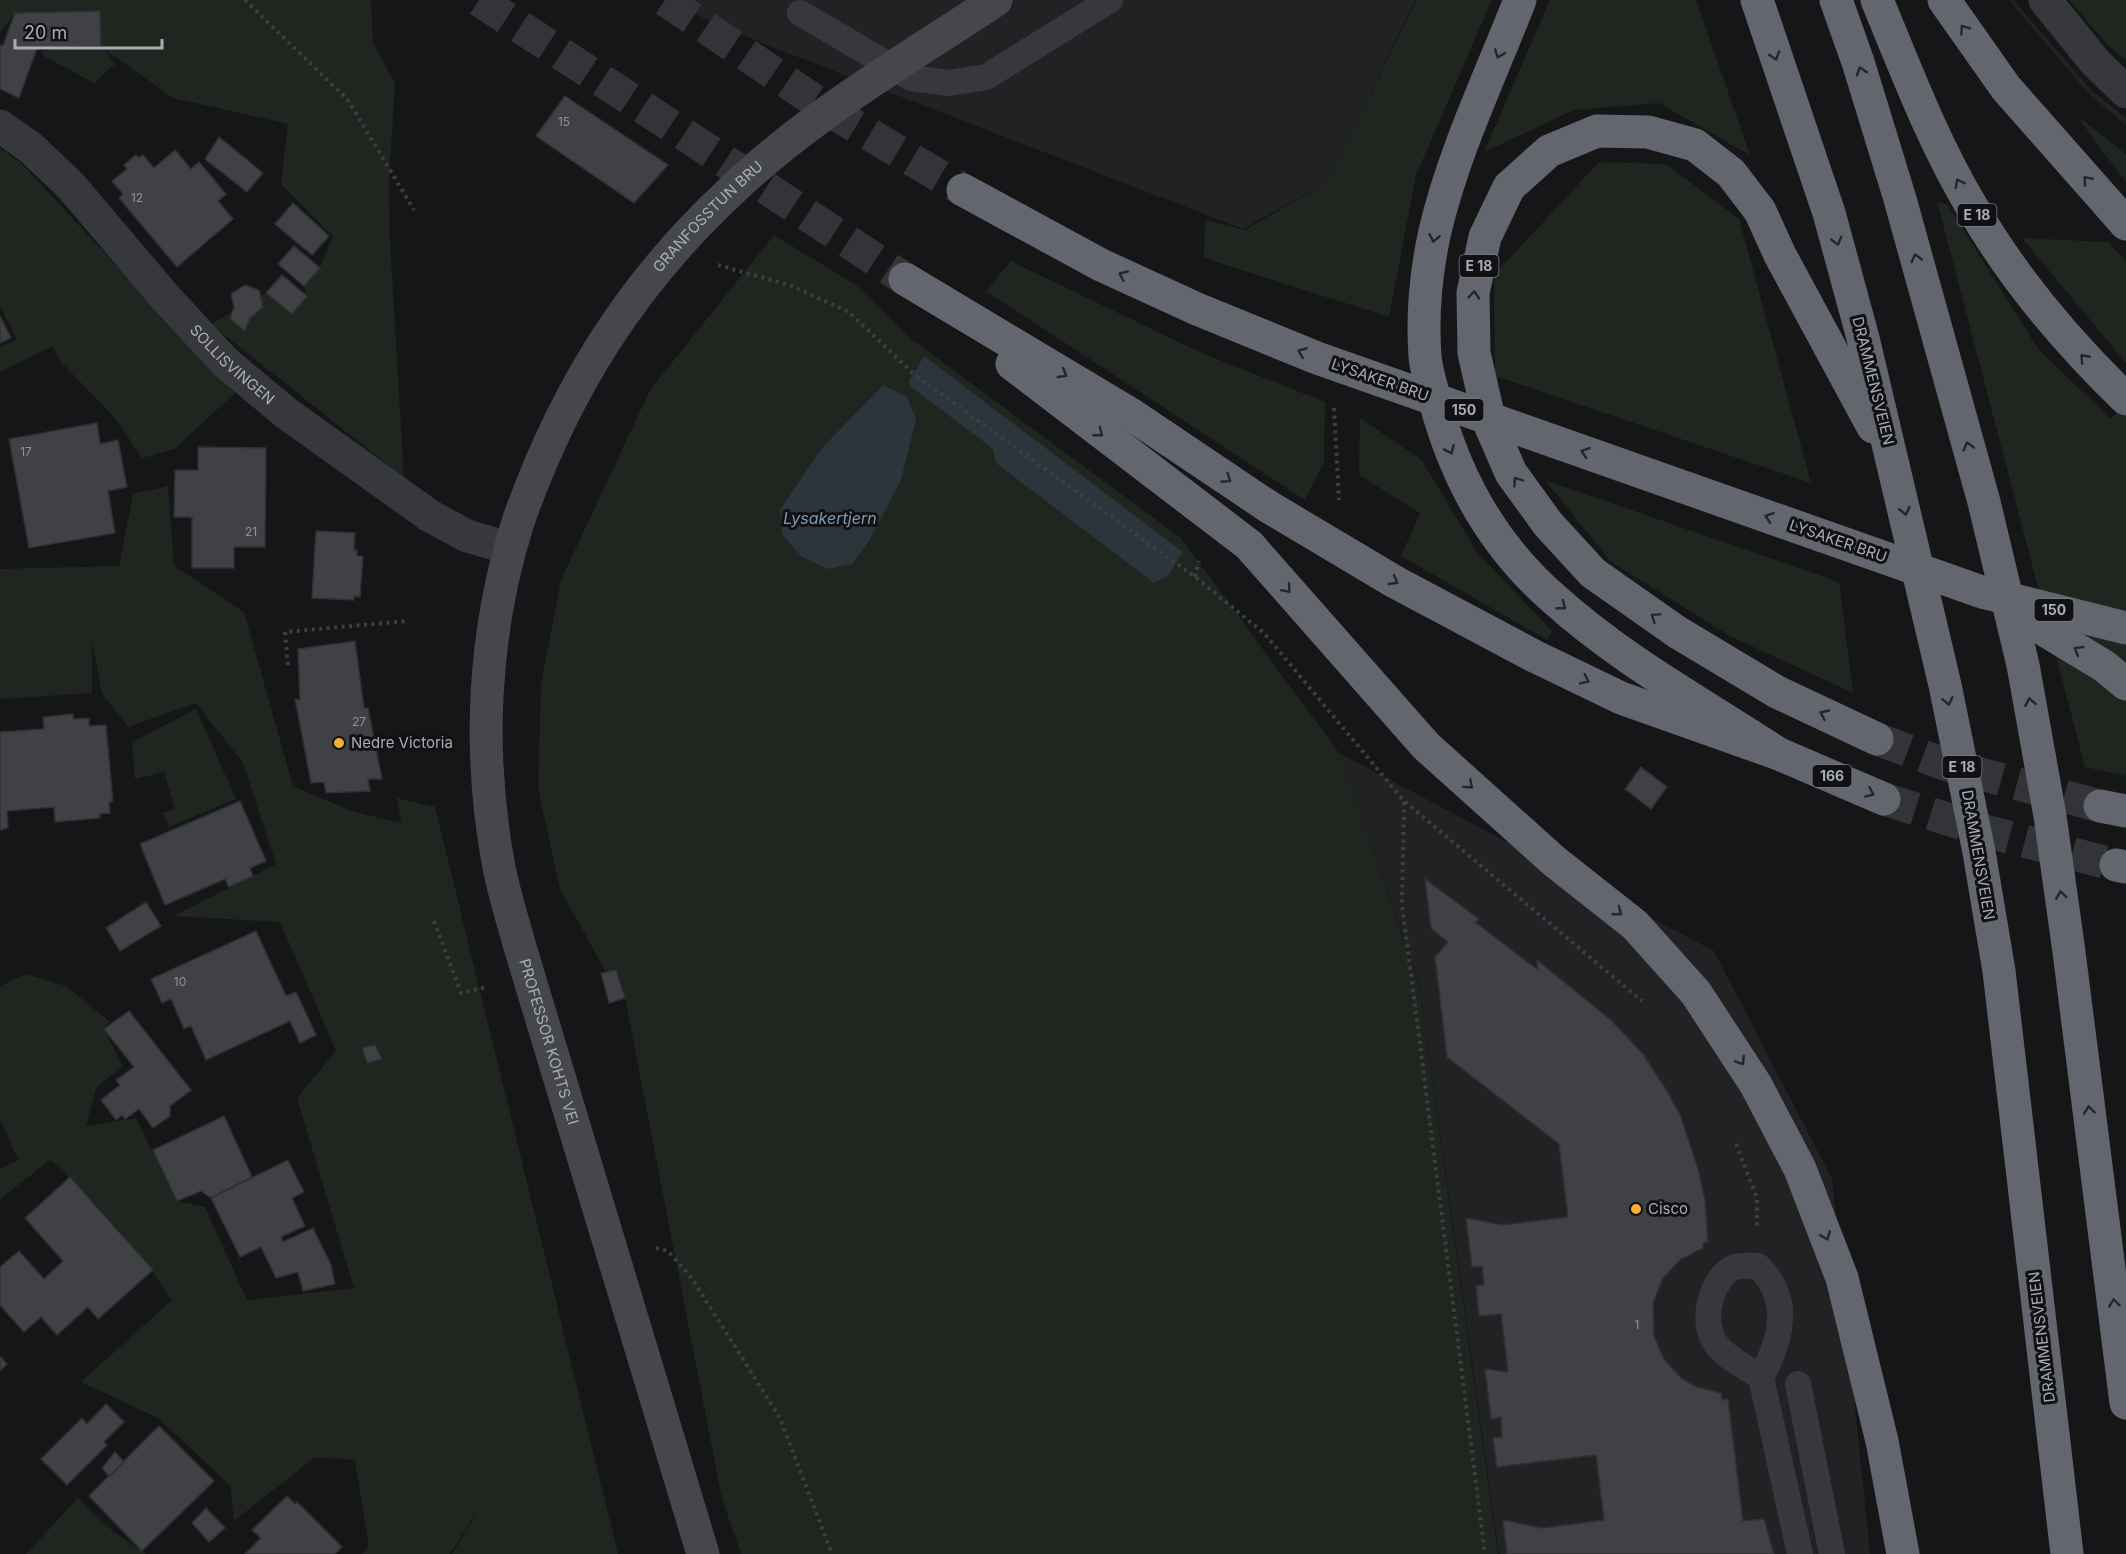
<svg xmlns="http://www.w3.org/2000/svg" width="2126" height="1554" viewBox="0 0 2126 1554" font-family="Inter,sans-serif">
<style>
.built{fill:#222225}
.green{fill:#1e261f}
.water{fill:#2c353c}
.building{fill:#404145;stroke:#303034;stroke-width:1.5}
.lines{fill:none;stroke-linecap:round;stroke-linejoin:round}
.highway-tunnel{stroke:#333438;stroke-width:33;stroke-dasharray:33 16;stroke-linecap:butt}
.path{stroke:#3d3f44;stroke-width:4;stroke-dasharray:3 4.5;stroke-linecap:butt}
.lane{stroke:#37383d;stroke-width:26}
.street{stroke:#37383d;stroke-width:33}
.secondary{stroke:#45474d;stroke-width:33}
.highway{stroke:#63666e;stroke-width:33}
.secondary-bridge{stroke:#45474d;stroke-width:33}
.highway-bridge{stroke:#63666e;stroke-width:33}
.oneway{stroke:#26262a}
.poi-dot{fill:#f2b134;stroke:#111113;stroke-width:2}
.labels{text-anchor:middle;stroke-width:6;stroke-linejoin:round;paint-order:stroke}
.number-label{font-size:12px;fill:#8e929b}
.shield{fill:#111113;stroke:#7b7e86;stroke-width:1.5}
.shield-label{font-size:14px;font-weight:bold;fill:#a8adb8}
.street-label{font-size:15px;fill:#a8adb8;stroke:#111113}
.poi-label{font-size:15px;fill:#a8adb8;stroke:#111113;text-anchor:start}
.water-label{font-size:16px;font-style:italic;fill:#7f9bb3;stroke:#111113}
</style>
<rect width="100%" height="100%" fill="#161618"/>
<g class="built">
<polygon points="662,0 1415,0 1329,181 1243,229 767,45"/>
<polygon points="1339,753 1714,951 1832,1179 1870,1554 1499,1554 1419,983"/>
</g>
<g class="green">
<polygon points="0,0 371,0 373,43 395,83 389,180 390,241 404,478 211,324 266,293 292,314 307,296 304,286 320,268 333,236 281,184 288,124 173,98 103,48 115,64 94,83 42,55 42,51 101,46 100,11 15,13 0,32"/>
<polygon points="1416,0 1492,0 1416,175 1389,317 1204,258 1205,220 1245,230 1329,181"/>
<polygon points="1550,0 1696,0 1750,155 1659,103 1574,110 1484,152"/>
<polygon points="2009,0 2013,0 2093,92 2126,118 2126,125 2090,95"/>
<polygon points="2069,0 2126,0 2126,60 2108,45"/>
<polygon points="2076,115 2126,154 2126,182"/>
<polygon points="0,148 21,163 235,393 174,449 142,458 116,419 59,360 53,346 0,372 0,347 17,339 0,306"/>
<polygon points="1599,162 1666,164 1739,219 1811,483 1495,376 1494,275"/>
<polygon points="1937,201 1948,205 2038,349 2111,419 2126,402 2126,776 2085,767"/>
<polygon points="774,235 856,285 911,339 1181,538 1339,753 1419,985 1498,1554 741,1554 722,1499 625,998 616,970 606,972 560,889 538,789 541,684 561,580 650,390"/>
<polygon points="2022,238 2108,242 2126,261 2126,363"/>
<polygon points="1011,261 1197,351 1325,402 1324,462 1305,500 986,291"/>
<polygon points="1360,418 1422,460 1476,551 1552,631 1547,640 1401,556 1420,513 1359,475"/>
<polygon points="1545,480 1839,582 1853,693 1730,636 1611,562"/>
<path d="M168 486 174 566 244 612 293 786 354 812 401 823 397 798 435 807 618 1554H452L485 1498 450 1554H362L369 1547 355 1460 315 1457 234 1521 230 1485 158 1418 81 1382 172 1300C139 1250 96 1200 50 1160L0 1199V1169L18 1160 0 1119V986L26 974 66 986 109 1021 104 1029 123 1066 96 1088 86 1126 136 1118 177 1201 205 1207 247 1300 354 1288 297 1098 336 1051 280 922 174 916 276 864 243 763 196 703 128 727 102 694 92 640V693L0 699V569L119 566 133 494Z"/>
<polygon points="196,709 236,799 169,827 162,813 175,809 164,772 135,779 132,742"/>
<polygon points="78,1498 114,1532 146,1554 26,1554"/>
</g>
<g class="water">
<polygon points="924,356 1183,552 1168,576 1154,583 996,463 992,448 911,387 909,381"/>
<polygon points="883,385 907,397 916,419 901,480 869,541 852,564 829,569 802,557 782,534 780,510 822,448"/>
</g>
<g class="building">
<polygon points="100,11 101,46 37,48 19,98 0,89 0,45 3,46 15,13"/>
<polygon points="565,96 668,165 634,203 536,136"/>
<polygon points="219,137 263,173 247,192 205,159"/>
<polygon points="175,150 191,169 199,162 226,194 218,201 233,219 177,267 119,198 123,194 112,181 127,169 124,165 136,155 139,158 143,155 154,168"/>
<polygon points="293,203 329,236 312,255 275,224"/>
<polygon points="294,246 320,268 304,286 278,264"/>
<polygon points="282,275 307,296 292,314 266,293"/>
<polygon points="245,285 259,290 263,307 250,318 245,331 230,319 234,307 231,294"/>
<polygon points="0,316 11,338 0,343"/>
<polygon points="97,423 100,444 118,440 127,487 108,491 115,533 29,548 9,439"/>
<polygon points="198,447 266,448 265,547 234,547 234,568 192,568 192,517 174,517 175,470 198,470"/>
<polygon points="316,531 355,533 354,550 357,550 357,556 363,556 360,597 354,596 354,600 312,598"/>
<polygon points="355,641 364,708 368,708 382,779 368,779 370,791 326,793 324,782 311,783 295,699 300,700 298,649"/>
<polygon points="73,714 74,719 89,718 89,726 106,725 113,802 109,802 110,813 100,814 100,818 55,822 54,807 7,811 8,828 0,830 0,732 44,729 43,717"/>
<polygon points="1641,767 1667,787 1651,809 1625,789"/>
<polygon points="240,801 266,861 250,868 253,876 229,887 225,879 165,905 140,844"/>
<polygon points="1425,879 1479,919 1475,922 1538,970 1537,960 1611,1020 1643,1054 1667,1091 1681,1117 1699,1172 1705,1200 1708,1242 1703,1243 1703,1248 1681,1259 1663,1278 1653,1303 1654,1336 1664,1359 1682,1379 1697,1387 1721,1393 1722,1400 1728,1399 1743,1521 1764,1519 1774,1554 1507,1554 1503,1520 1542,1528 1604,1520 1596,1455 1497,1467 1493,1438 1502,1437 1501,1417 1491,1419 1485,1369 1508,1372 1501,1314 1479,1316 1476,1286 1484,1284 1482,1266 1472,1267 1466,1218 1502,1225 1568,1217 1559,1144 1447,1057 1435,957 1448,942 1431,928"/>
<polygon points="146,902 161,926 120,951 106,928"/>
<polygon points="256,931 286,996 296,992 316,1035 300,1043 290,1021 206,1060 191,1026 184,1029 171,999 162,1003 151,979"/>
<polygon points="616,970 625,998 609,1003 601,973"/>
<polygon points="129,1011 191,1090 170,1106 170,1116 153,1128 139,1109 125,1119 122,1115 116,1120 101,1100 120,1085 116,1080 134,1067 104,1029"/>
<polygon points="375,1045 382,1059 367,1063 362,1048"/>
<polygon points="224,1116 252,1177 211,1198 201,1191 177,1201 153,1150"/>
<polygon points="288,1160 304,1192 292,1198 305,1226 281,1237 283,1242 313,1228 331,1265 335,1284 303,1291 298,1272 276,1278 261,1247 240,1257 211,1198"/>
<polygon points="70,1177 153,1270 98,1319 88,1307 57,1335 41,1317 24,1332 0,1305 0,1267 19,1251 44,1279 63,1261 25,1218"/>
<polygon points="0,1356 7,1364 0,1371"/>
<polygon points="106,1404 124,1422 104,1442 107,1445 67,1485 41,1459 82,1418 87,1424"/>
<polygon points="159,1426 214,1481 142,1551 89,1496"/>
<polygon points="115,1452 124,1462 109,1476 102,1468"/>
<polygon points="287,1496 295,1504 297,1502 342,1547 335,1554 245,1554 261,1538 252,1530"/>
<polygon points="206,1508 225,1528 209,1542 192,1523"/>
</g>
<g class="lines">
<g class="highway-tunnel">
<polyline points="479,0 905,279"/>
<polyline points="665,0 830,111 963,190"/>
<polyline points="1877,739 1944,764 2100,806"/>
<polyline points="1884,799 1985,831 2116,865"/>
</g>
<g class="path">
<polyline points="245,0 348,100 414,210"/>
<polyline points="718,265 789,285 849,312 916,376 1195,577 1264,633 1404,801 1642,1001"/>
<polyline points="1334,408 1339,500"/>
<polyline points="1195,577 1199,561"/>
<polyline points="288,665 285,632 407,621"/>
<polyline points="1404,802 1402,904 1485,1554"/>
<polyline points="434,921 461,993 486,987"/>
<polyline points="1736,1144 1757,1198 1757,1229"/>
<polyline points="656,1248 668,1251 691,1277 780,1418 832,1554"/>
</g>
<g class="lane">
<polyline points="800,13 911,78 949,83 986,77 1110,0"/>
<path d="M1761 1377C1747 1368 1726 1358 1716 1344 1700 1323 1710 1277 1735 1267 1741 1265 1752 1266 1758 1266 1792 1299 1782 1339 1761 1377L1800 1554"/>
<polyline points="1798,1384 1832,1554"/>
</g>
<g class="street">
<polyline points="2045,0 2096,63 2126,92"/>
<path id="s1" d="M0 126 31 148 71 186 165 297 226 363 286 413 430 516 467 536 509 548"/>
</g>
<path class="secondary" id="s2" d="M519 519C483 631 477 751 499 867 504 894 513 921 520 947L703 1554"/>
<g class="highway">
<path d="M1520 0C1490 77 1454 151 1435 231 1426 272 1422 315 1425 356 1426 370 1431 384 1434 397 1454 475 1492 545 1553 598 1620 659 1703 704 1779 754"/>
<polyline points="1757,0 1829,213 1863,338 1945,685 1979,852 1999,971 2067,1554"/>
<polyline points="1836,0 1858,62 1900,199 1984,502 2023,665 2050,816 2069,952 2126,1403"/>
<path d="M1877 0C1906 70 1933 142 1972 207 2013 278 2067 342 2126 399"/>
<polyline points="1944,0 2006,88 2126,224"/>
<polyline points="1873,427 1780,255 1760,211 1731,173 1695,145 1648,132 1597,131 1549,151 1509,187 1485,237 1473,293 1474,353 1491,427 1511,473 1548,524 1593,573 1677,632 1777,692 1877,739"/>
<polyline points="1249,545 1426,746 1554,861 1635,925 1696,993 1756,1085 1800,1169 1842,1278 1882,1441 1903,1554"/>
<polyline points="1532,655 1621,698 1779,754 1884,799"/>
<polyline points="2100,806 2126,811"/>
<polyline points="2116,865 2126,867"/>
</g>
<path class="secondary-bridge" id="s3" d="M519 519C565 390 630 285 731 191 809 116 906 60 996 0"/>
<g class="highway-bridge">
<polyline points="963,190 1101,265 1197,309 1317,358 1982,592 2126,628"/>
<polyline points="905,279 1132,415 1269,507 1395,582 1532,655"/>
<polyline points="1012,364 1249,545"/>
<polyline points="2010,609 2104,666 2126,684"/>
</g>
</g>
<defs><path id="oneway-chevron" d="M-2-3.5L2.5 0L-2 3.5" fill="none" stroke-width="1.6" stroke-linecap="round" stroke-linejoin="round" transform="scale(1.5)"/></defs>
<g class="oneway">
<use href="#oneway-chevron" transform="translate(1964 29) rotate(-125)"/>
<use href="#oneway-chevron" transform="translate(1499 54) rotate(111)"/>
<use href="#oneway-chevron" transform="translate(1775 56) rotate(72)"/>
<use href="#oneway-chevron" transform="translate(1861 71) rotate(-107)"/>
<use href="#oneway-chevron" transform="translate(2087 180) rotate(-131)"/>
<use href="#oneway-chevron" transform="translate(1959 183) rotate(-117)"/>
<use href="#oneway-chevron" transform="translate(1434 238) rotate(101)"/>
<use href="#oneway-chevron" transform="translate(1837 241) rotate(75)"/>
<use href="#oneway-chevron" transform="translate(1916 258) rotate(-105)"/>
<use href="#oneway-chevron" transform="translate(1123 275) rotate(-155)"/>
<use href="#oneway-chevron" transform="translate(1474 295) rotate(-85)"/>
<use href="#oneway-chevron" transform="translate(1302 352) rotate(-158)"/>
<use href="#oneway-chevron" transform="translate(2084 358) rotate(-132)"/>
<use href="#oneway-chevron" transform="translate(1063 374) rotate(31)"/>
<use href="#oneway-chevron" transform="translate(1099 433) rotate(38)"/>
<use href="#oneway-chevron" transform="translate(1968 446) rotate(-105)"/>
<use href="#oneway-chevron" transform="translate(1450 450) rotate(66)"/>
<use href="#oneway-chevron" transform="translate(1585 452) rotate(-161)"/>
<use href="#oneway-chevron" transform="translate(1227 479) rotate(34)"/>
<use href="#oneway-chevron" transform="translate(1517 481) rotate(-125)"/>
<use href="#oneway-chevron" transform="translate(1905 511) rotate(77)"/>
<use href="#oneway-chevron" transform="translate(1769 517) rotate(-161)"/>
<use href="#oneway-chevron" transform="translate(1394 581) rotate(30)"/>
<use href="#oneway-chevron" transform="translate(1287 589) rotate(49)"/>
<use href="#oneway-chevron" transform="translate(1562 606) rotate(38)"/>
<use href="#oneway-chevron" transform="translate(1655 617) rotate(-145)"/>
<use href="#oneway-chevron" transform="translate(2078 650) rotate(-149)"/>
<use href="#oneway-chevron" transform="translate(1585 680) rotate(26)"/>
<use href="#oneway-chevron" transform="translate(1948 701) rotate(78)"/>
<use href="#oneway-chevron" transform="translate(2030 702) rotate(-100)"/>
<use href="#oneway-chevron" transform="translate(1824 714) rotate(-155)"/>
<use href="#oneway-chevron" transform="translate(1469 785) rotate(42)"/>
<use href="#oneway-chevron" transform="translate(1870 793) rotate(24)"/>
<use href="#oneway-chevron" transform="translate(2061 895) rotate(-98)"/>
<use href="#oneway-chevron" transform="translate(1618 912) rotate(38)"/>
<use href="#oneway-chevron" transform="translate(1741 1061) rotate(57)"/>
<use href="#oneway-chevron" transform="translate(2089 1110) rotate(-97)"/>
<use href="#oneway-chevron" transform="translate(1826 1236) rotate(69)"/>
<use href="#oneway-chevron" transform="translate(2114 1303) rotate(-97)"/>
</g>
<g class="poi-dot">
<circle cx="339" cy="743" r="6"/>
<circle cx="1636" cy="1209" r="6"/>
</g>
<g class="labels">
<g class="number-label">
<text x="564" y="126">15</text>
<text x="137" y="202">12</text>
<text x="26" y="456">17</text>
<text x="251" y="536">21</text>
<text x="359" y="726">27</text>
<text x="180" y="986">10</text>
<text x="1637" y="1329">1</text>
</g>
<g class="shield">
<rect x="1957.5" y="204" width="39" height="22" rx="4.5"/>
<rect x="1459.5" y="255" width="39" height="22" rx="4.5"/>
<rect x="1444.5" y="399" width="39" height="22" rx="4.5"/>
<rect x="2034.5" y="599" width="39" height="22" rx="4.5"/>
<rect x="1942.5" y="756" width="39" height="22" rx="4.5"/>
<rect x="1812.5" y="765" width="39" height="22" rx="4.5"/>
</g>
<g class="shield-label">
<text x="1977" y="220">E 18</text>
<text x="1479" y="271">E 18</text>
<text x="1464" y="415">150</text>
<text x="2054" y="615">150</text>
<text x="1962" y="772">E 18</text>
<text x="1832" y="781">166</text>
</g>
<g class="street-label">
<text dy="5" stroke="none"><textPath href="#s3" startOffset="360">GRANFOSSTUN BRU</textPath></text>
<text dy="5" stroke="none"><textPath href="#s1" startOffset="334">SOLLISVINGEN</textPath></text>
<text transform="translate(1380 380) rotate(19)" y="5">LYSAKER BRU</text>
<text transform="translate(1873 381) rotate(76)" y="5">DRAMMENSVEIEN</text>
<text transform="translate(1838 541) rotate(19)" y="5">LYSAKER BRU</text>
<text transform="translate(1978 855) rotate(80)" y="5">DRAMMENSVEIEN</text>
<text dy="5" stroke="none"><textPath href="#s2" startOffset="534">PROFESSOR KOHTS VEI</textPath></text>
<text transform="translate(2042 1337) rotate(-97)" y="5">DRAMMENSVEIEN</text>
</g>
<g class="poi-label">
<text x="351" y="748">Nedre Victoria</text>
<text x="1648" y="1214">Cisco</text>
</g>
<g class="water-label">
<text x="830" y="524">Lysakertjern</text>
</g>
</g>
<path d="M15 39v9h147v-9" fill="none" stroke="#a8adb8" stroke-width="3"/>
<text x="24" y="39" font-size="18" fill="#a8adb8" stroke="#111113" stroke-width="4.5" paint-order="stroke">20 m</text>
</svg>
